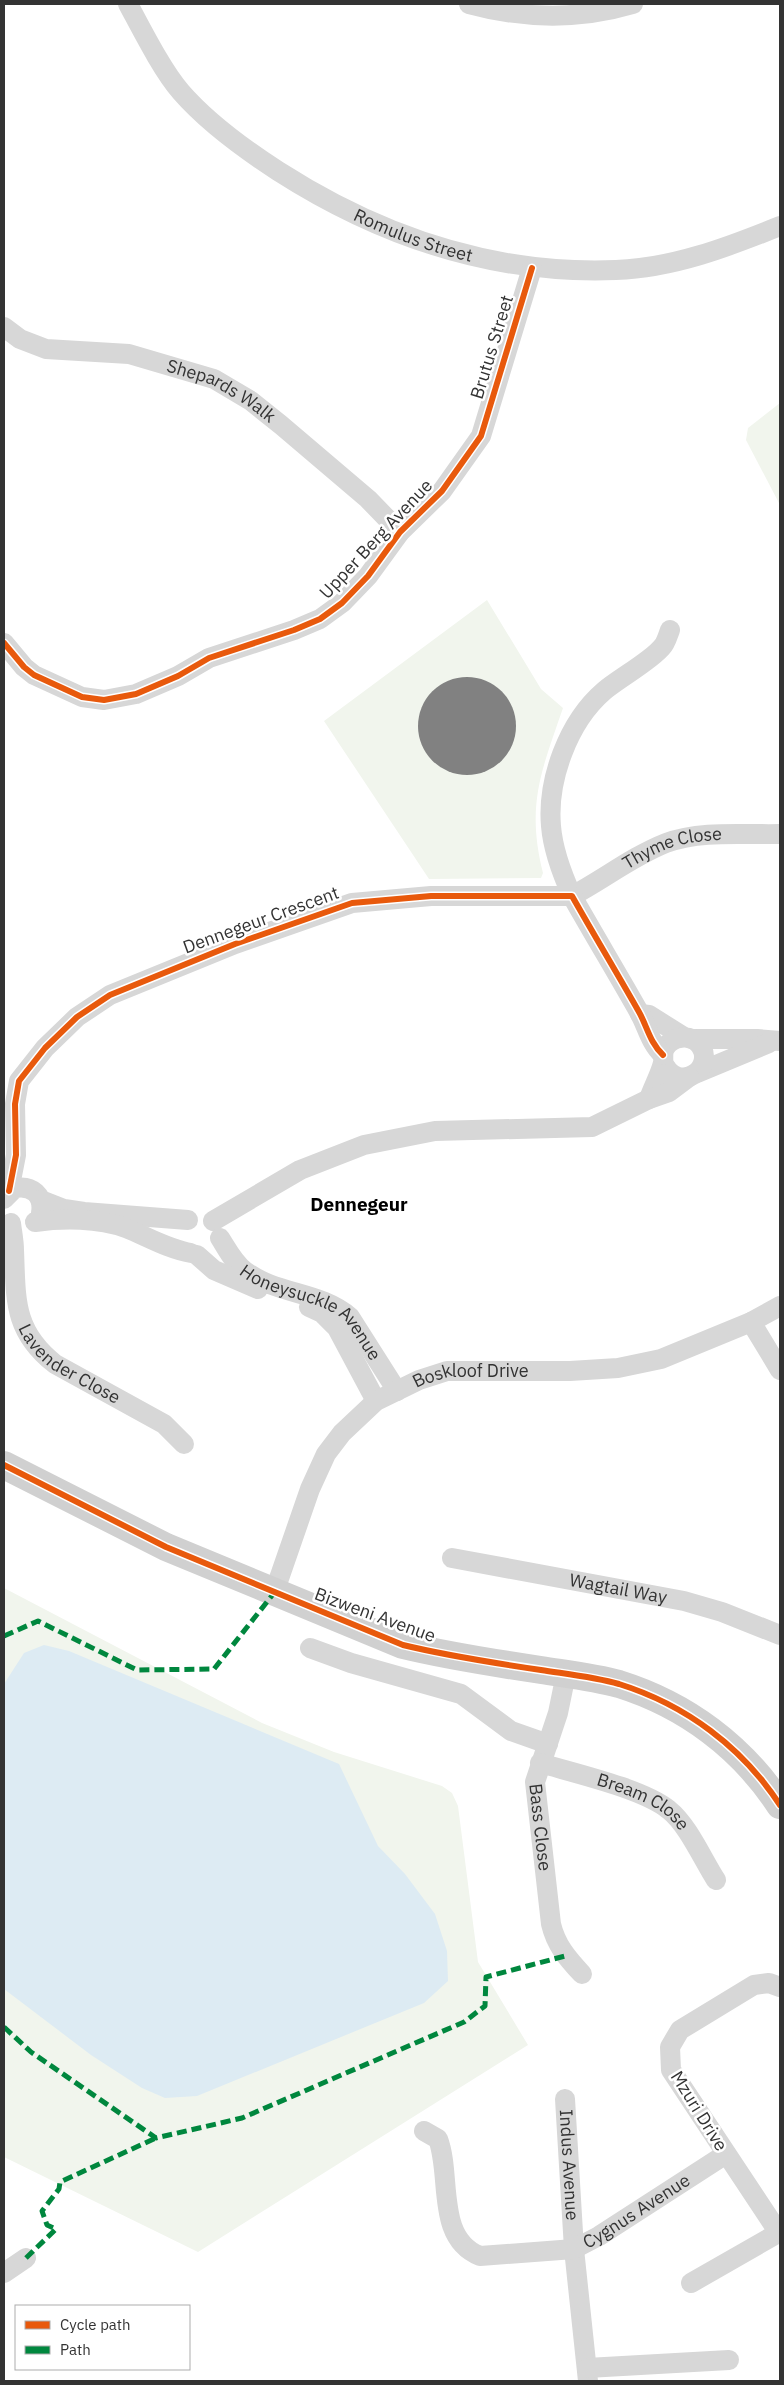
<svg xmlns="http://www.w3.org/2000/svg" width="784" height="2385" viewBox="0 0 784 2385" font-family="'IBM Plex Sans',sans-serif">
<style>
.green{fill:#f1f5ed}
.water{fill:#ddebf3}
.building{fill:#818181}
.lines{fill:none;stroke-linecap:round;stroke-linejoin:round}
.street{stroke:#d7d7d7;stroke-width:20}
.secondary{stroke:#d0d0d0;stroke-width:28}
.quiet{stroke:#00873e;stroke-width:5;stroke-dasharray:10 5;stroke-linecap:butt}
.cycleway-casing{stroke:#fff;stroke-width:9}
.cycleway{stroke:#e8590c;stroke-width:6}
.labels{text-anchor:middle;stroke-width:5;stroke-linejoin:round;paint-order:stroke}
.street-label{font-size:18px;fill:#333;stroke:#fff}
.neighbourhood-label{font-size:19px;font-weight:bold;fill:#000;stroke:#fff}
</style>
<rect width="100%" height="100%" fill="#fff"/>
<g class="green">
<polygon points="780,403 780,505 746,440 748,428"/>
<path d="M487 600 541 689 563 708C541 772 526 805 543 873L541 878 429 879 324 721Z"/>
<polygon points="4,1588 262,1723 334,1752 442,1786 452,1793 458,1806 478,1962 528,2045 198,2252 4,2157"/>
</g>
<polygon class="water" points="44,1645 69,1651 339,1764 378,1846 405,1874 435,1914 447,1951 448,1981 424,2003 197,2096 165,2098 142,2088 91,2055 4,1989 4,1684 24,1653"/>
<circle class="building" cx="467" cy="726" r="49"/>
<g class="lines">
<g class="street">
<path id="s1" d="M128 4C142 30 162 70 181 92 208 123 244 149 278 171 381 237 492 275 616 270 673 268 728 247 780 226"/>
<path d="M469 4C524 19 579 20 633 4"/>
<path id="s2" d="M4 327 20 339 46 349 129 354 214 379 251 401 281 425 368 499 400 532"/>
<path id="s3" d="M670 630C668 635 666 643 662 647 652 660 618 679 604 691 568 722 547 780 551 826 553 851 562 874 572 896 604 879 633 856 666 843 701 830 744 835 780 834"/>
<polyline points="4,643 24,667 34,675 82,697 104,700 136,694 178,676 209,658 294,630 320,619 342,603 368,576 400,532 442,491 481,436 532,268"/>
<polyline points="640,1014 649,1015 684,1037"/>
<polyline points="691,1039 757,1039 780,1041"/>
<polyline points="697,1073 769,1043"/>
<path d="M649 1099C653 1087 660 1075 663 1063 664 1057 662 1053 665 1048 672 1036 690 1034 699 1044 718 1067 678 1096 663 1062"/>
<path d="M9 1191 16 1155 15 1104 19 1081 45 1048 77 1017 110 995 235 944 352 903 431 896H572C594 935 617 973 639 1012 647 1026 650 1043 663 1055"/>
<path d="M4 1199 15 1188C32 1185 44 1195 41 1213"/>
<polyline points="41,1200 64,1209 84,1212 188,1220"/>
<polyline points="213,1221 300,1170 364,1145 435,1131 592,1127 649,1099 669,1092 689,1077"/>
<path d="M35 1222C63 1218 98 1218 126 1228 148 1237 168 1249 191 1253"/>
<path id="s4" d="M11 1223C12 1232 14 1241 14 1250 16 1299 13 1331 55 1364L164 1424 184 1444"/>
<path id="s5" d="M220 1238C227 1249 234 1263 245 1271 277 1295 320 1291 350 1317L397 1391"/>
<polyline points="197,1255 214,1270 258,1289"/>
<polyline points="309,1307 322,1313 337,1328 376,1401"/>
<polyline points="751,1322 780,1370"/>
<path id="s6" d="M452 1558 684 1601 722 1612 780 1635"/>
<path id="s7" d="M274 1593 310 1489 326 1454 342 1433 376 1401 419 1380 447 1371H570L618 1368 661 1359 751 1322 780 1306"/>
<polyline points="310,1648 351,1663 461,1694 511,1731 548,1744"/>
<path id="s8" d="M566 1674 558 1713 535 1782 551 1924C556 1945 567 1958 582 1974"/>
<path id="s9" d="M540 1763C574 1773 644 1789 669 1810 688 1825 703 1860 716 1880"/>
<path id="s10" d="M565 2099 574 2249 588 2381"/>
<path id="s11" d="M424 2131 438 2139C452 2176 435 2238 480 2256L574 2249 599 2236 726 2154"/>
<polyline points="779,2233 671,2070 670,2047 680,2030 754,1985 769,1983 780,1987"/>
<polyline points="4,2273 26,2258"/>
<polyline points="691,2283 780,2232"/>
<polyline points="587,2368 729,2360"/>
</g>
<path class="secondary" d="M4 1465 166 1547 403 1645C448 1656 494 1663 541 1670 566 1674 594 1677 619 1684 686 1705 742 1747 780 1805"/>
<g class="quiet">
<polyline points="4,1636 38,1621 137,1670 214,1669 274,1593"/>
<polyline points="4,2027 31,2052 156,2138 242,2118 464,2022 485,2006 486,1977 565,1956"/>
<polyline points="26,2258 56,2229 47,2225 42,2211 59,2189 60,2182 156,2138"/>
</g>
<g class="cycleway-casing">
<g id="cycleway">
<polyline points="4,643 24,667 34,675 82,697 104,700 136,694 178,676 209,658 294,630 320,619 342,603 368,576 400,532 442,491 481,436 532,268"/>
<path d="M9 1191 16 1155 15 1104 19 1081 45 1048 77 1017 110 995 235 944 352 903 431 896H572C594 935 617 973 639 1012 647 1026 650 1043 663 1055"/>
<path d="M4 1465 166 1547 403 1645C448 1656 494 1663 541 1670 566 1674 594 1677 619 1684 686 1705 742 1747 780 1805"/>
</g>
</g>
<use href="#cycleway" class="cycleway"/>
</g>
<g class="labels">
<g class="street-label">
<text dy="6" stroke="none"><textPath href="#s1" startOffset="379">Romulus Street</textPath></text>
<text transform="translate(492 347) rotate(-73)" y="6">Brutus Street</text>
<text dy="6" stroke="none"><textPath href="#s2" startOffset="231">Shepards Walk</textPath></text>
<text transform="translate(376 539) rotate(-47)" y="6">Upper Berg Avenue</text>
<text dy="6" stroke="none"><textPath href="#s3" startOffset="428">Thyme Close</textPath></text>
<text transform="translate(261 920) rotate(-20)" y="6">Dennegeur Crescent</text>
<text dy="6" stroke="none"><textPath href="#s5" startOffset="122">Honeysuckle Avenue</textPath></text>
<text dy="6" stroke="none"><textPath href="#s4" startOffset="165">Lavender Close</textPath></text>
<text dy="6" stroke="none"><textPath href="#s7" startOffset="322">Boskloof Drive</textPath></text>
<text dy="6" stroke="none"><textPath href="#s6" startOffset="169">Wagtail Way</textPath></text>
<text transform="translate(375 1615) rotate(20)" y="6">Bizweni Avenue</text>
<text dy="6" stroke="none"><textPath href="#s9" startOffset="111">Bream Close</textPath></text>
<text dy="6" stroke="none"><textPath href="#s8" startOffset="158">Bass Close</textPath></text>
<text transform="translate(699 2111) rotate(58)" y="6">Mzuri Drive</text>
<text dy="6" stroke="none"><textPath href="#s10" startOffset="66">Indus Avenue</textPath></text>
<text dy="6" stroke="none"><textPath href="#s11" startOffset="314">Cygnus Avenue</textPath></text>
</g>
<g class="neighbourhood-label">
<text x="359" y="1211">Dennegeur</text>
</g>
</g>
<rect width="784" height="2385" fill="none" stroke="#333333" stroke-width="10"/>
<rect x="15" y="2305" width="175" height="65" fill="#ffffff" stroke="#adadad"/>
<rect x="25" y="2321" width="25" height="8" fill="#e8590c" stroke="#adadad"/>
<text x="60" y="2330" font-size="15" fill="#333333">Cycle path</text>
<rect x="25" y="2346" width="25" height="8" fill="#00873e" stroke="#adadad"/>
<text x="60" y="2355" font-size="15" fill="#333333">Path</text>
</svg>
